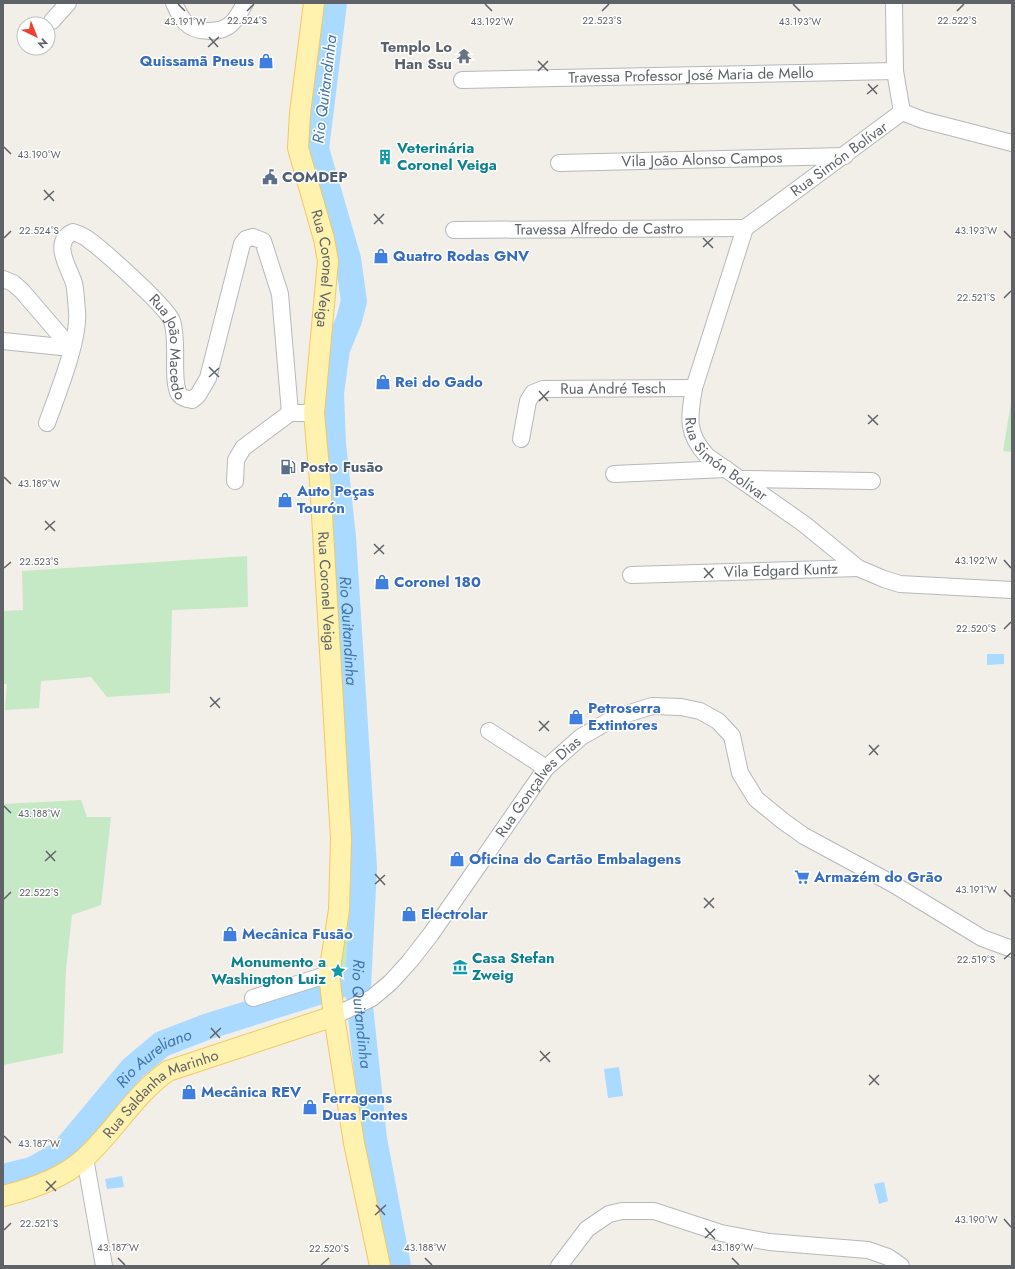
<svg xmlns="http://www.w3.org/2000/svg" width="1015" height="1269" viewBox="0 0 1015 1269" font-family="Jost,sans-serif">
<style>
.green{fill:#c5e8c5}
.water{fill:#aadaff}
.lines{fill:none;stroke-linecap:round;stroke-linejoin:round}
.river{stroke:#aadaff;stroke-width:26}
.minor-casing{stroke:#b5b8bc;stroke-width:18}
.major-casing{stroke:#f2c960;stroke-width:22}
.minor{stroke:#fff;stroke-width:16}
.major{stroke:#fff2af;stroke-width:20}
.ticks{fill:none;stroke:#5f6368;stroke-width:1.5}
.labels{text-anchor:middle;stroke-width:3;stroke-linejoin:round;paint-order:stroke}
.worship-label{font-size:15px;font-weight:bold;fill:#5b616d;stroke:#fff;text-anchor:end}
.shop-label{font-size:15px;font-weight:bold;fill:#366cbe;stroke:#fff;text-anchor:start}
.street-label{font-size:15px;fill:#5f6368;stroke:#fff}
.culture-label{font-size:15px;font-weight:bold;fill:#0d838f;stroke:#fff;text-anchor:start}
.service-label{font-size:15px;font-weight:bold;fill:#4e5e75;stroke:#fff;text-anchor:start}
.water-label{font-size:16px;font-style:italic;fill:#4174aa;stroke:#fff}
.ticks-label{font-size:10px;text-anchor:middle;fill:#5f6368;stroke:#fff;stroke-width:3;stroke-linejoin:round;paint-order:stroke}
</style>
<rect width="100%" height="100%" fill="#f1efe8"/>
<g class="green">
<polygon points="1012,397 1012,452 1003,451"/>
<polygon points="247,556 248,607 172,610 170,693 107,697 91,677 41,681 39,708 5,710 7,684 3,684 3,611 23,610 22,571"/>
<polygon points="81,800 87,817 111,817 101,905 72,915 66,969 63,1053 3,1065 3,804"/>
<polygon points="357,908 355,977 334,983 345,909"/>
</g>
<g class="water">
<polygon points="987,654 1004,654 1004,664 987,665"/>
<polygon points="619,1067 623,1096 608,1098 604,1069"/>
<polygon points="122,1176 124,1187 107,1189 105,1179"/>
<polygon points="884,1182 888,1201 879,1204 874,1184"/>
</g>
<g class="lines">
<g class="river">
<path id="s1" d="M334 3 316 149 348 259 354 301 349 320 337 349 331 393 333 444 343 537 364 868 358 987 374 1139 398 1266"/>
<path id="s2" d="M3 1177 32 1170 62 1153 132 1069 162 1044 206 1027 356 980"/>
</g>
<g class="minor-casing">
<g id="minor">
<path d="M174 3C177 9 180 17 185 22 195 33 220 34 231 24 237 19 241 10 245 3"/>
<polyline points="894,3 895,71 902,112"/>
<polyline points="52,21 68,3"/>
<path id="s3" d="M462 80 895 71"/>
<path id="s4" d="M902 112 745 228 694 388C689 418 686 433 707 456L804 524 858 568 884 579 900 584 1012 590"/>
<polyline points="902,112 923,120 1012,143"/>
<path id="s5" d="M559 163 845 156"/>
<path id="s6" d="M454 230 745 228"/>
<polyline points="3,279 13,283 22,291 71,348"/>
<polyline points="3,341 71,348"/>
<path id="s7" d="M47 423C57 395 80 339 77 311 76 302 76 292 74 283 69 268 51 242 73 232 79 234 84 236 89 240 104 251 167 307 172 321 179 342 171 380 179 394 182 398 187 399 192 400L198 395 208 378 242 244 246 239 253 237 263 241 280 294 290 413H314"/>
<path id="s8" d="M521 439 528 401 533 393 543 389 694 388"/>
<polyline points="614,474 726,469"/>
<polyline points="742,479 872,481"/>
<polyline points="235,481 236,460 243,448 290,413"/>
<path id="s9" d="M631 575 858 568"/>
<polyline points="489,731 546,768"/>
<polyline points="253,998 329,974"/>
<path id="s10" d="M334 1016 372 998 391 982 410 961 431 934 546 768 581 737 614 718 652 706 681 707 700 711 718 721 732 736 740 773 756 799 783 821 804 836 893 884 982 938 1012 949"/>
<polyline points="85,1158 104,1266"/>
<polyline points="559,1266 587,1229 609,1214 622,1211 654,1211 721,1233 769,1242 868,1250 888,1257 901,1266"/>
</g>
</g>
<g class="major-casing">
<g id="major">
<path id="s11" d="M314 3 300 113 298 148 324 239 328 261 314 413 320 481 341 839 339 910 329 974 334 1016 354 1143 380 1266"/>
<path id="s12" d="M3 1196C32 1189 64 1178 86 1157 115 1130 135 1094 168 1071L334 1016"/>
</g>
</g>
<use href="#minor" class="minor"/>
<use href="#major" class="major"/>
</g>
<path class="ticks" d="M178 4 185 11M485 4 492 11M793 4 800 11M247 11 254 4M602 11 609 4M957 11 964 4M209 37 218 47M208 47 219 37M538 61 548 71M538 71 548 61M868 84 877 94M867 94 878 85M4 147 11 154M44 190 54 201M44 200 54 191M374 214 383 224M374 224 384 214M1004 231 1011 238M4 238 11 231M703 238 713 248M703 247 713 238M1004 298 1011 291M209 367 219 377M209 377 219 368M539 391 548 401M539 401 549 391M868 415 878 425M868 424 878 415M4 477 11 484M45 521 55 531M45 530 55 521M374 544 384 554M374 554 384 545M1004 560 1011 568M4 568 11 562M704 568 713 578M704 578 714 568M1004 629 1011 622M210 697 220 708M210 707 220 698M539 721 549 731M539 731 549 721M869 745 878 755M869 755 879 745M4 806 11 813M46 851 55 861M45 861 56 851M375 874 385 885M375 884 385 875M1004 890 1011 897M704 898 714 908M4 899 11 892M704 908 714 898M1004 959 1011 953M211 1028 220 1038M210 1038 221 1028M540 1051 550 1062M540 1061 550 1052M869 1075 879 1085M869 1085 879 1075M4 1136 11 1143M46 1181 56 1191M46 1191 56 1181M376 1205 385 1215M375 1215 386 1205M1004 1219 1011 1227M705 1228 715 1239M4 1230 11 1223M705 1238 715 1229M118 1258 125 1265M425 1258 432 1265M732 1258 739 1265M321 1265 329 1258"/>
<defs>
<g id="temple-bare" transform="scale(1.2)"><path d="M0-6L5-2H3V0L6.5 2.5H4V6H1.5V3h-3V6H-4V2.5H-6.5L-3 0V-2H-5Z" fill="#6b7280" stroke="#fff" stroke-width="2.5" paint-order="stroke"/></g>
<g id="shop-bare" transform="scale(1.2)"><path d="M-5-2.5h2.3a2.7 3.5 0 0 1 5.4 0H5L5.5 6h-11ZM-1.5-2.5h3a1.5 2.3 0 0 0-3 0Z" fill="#3f7fe0" stroke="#fff" stroke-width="2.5" paint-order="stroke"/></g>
<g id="building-bare" transform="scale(1.2)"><path d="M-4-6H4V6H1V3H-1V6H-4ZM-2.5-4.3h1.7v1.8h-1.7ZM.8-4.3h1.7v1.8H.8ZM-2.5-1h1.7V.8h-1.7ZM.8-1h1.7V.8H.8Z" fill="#0f9aa8" stroke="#fff" stroke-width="2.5" paint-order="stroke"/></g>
<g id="civic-bare" transform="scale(1.2)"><path d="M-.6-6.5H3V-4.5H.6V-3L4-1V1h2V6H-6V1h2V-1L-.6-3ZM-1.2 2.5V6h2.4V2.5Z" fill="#5c6f8a" stroke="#fff" stroke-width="2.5" paint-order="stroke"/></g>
<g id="fuel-bare" transform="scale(1.2)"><path d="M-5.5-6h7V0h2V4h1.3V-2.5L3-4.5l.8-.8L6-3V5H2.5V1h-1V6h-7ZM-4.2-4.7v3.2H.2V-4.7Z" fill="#5c6f8a" stroke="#fff" stroke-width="2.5" paint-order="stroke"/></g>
<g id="supermarket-bare" transform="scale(1.2)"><path d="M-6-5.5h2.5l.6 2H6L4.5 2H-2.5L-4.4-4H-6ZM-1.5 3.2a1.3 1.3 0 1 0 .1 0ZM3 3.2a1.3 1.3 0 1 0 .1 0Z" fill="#3f7fe0" stroke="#fff" stroke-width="2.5" paint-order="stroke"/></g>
<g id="museum-bare" transform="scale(1.2)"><path d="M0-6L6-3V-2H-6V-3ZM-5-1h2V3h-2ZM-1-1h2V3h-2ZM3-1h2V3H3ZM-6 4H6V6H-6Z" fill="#0f9aa8" stroke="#fff" stroke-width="2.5" paint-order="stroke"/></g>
<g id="sight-bare" transform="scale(1.2)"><path d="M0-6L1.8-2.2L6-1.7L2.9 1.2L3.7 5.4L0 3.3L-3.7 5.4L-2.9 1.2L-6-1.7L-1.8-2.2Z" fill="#0f9aa8" stroke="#fff" stroke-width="2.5" paint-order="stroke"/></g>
</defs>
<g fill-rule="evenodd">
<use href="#temple-bare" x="464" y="56"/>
<use href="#shop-bare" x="266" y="61"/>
<use href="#building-bare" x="385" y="157"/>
<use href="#civic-bare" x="270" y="177"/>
<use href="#shop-bare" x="381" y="256"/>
<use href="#shop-bare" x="383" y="382"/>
<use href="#fuel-bare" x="288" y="467"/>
<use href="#shop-bare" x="285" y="500"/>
<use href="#shop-bare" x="382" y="582"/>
<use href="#shop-bare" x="576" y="717"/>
<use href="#shop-bare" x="457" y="859"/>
<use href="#supermarket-bare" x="802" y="877"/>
<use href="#shop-bare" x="409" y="914"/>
<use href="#shop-bare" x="230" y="934"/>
<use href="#museum-bare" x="460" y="967"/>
<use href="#sight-bare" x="338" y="971"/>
<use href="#shop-bare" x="189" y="1092"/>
<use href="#shop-bare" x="310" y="1107"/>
</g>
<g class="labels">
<g class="worship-label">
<text x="452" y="52">Templo Lo<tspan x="452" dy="17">Han Ssu</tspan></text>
</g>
<g class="shop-label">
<text x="254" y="66" text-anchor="end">Quissamã Pneus</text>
<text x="393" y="261">Quatro Rodas GNV</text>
<text x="395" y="387">Rei do Gado</text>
<text x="297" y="496">Auto Peças<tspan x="297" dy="17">Tourón</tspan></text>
<text x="394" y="587">Coronel 180</text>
<text x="588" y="713">Petroserra<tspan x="588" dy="17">Extintores</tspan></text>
<text x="469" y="864">Oficina do Cartão Embalagens</text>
<text x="814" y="882">Armazém do Grão</text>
<text x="421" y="919">Electrolar</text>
<text x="242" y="939">Mecânica Fusão</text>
<text x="201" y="1097">Mecânica REV</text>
<text x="322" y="1103">Ferragens<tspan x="322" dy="17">Duas Pontes</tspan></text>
</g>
<g class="street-label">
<text dy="5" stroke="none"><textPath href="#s3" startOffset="229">Travessa Professor José Maria de Mello</textPath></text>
<text dy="5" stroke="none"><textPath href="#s5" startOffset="143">Vila João Alonso Campos</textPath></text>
<text transform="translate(839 159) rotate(-36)" y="5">Rua Simón Bolívar</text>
<text dy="5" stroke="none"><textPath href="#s6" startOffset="145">Travessa Alfredo de Castro</textPath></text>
<text dy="5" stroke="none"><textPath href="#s11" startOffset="270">Rua Coronel Veiga</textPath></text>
<text dy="5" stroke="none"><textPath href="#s7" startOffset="360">Rua João Macedo</textPath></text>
<text dy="5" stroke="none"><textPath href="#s8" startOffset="129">Rua André Tesch</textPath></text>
<text dy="5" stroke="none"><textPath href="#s4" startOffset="450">Rua Simón Bolívar</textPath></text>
<text dy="5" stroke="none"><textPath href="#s9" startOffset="150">Vila Edgard Kuntz</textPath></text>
<text dy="5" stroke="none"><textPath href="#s11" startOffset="594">Rua Coronel Veiga</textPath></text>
<text dy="5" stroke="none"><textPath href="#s10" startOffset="312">Rua Gonçalves Dias</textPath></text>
<text dy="5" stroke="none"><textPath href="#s12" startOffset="193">Rua Saldanha Marinho</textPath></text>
</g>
<g class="culture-label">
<text x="397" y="153">Veterinária<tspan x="397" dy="17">Coronel Veiga</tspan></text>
<text x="472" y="963">Casa Stefan<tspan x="472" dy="17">Zweig</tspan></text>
<text x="326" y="967" text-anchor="end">Monumento a<tspan x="326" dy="17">Washington Luiz</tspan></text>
</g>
<g class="service-label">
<text x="282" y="182">COMDEP</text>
<text x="300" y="472">Posto Fusão</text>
</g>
<g class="water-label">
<text transform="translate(324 89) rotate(-83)" y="6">Rio Quitandinha</text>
<text dy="6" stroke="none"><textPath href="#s1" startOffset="638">Rio Quitandinha</textPath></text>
<text dy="6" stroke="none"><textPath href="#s1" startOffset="1022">Rio Quitandinha</textPath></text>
<text dy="6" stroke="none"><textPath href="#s2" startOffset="198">Rio Aureliano</textPath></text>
</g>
</g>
<g class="ticks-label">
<text x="247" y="24">22.524°S</text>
<text x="602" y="24">22.523°S</text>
<text x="957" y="24">22.522°S</text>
<text x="185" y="25">43.191°W</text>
<text x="492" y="25">43.192°W</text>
<text x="800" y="25">43.193°W</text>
<text x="39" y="158">43.190°W</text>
<text x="976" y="234">43.193°W</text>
<text x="39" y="234">22.524°S</text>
<text x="976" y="301">22.521°S</text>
<text x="39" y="487">43.189°W</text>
<text x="976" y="564">43.192°W</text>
<text x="39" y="565">22.523°S</text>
<text x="976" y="632">22.520°S</text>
<text x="39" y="817">43.188°W</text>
<text x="976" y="893">43.191°W</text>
<text x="39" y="896">22.522°S</text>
<text x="976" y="963">22.519°S</text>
<text x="39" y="1147">43.187°W</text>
<text x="976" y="1223">43.190°W</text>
<text x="39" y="1227">22.521°S</text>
<text x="118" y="1251">43.187°W</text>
<text x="425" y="1251">43.188°W</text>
<text x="732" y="1251">43.189°W</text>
<text x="329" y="1252">22.520°S</text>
</g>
<rect width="1015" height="1269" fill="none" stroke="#5f6368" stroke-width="8"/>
<g transform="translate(36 36) rotate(137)"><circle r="19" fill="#ffffff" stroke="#bfc1c3"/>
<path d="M0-3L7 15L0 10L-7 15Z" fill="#ea4335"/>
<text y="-6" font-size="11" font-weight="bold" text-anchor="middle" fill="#5f6368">N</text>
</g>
</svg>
